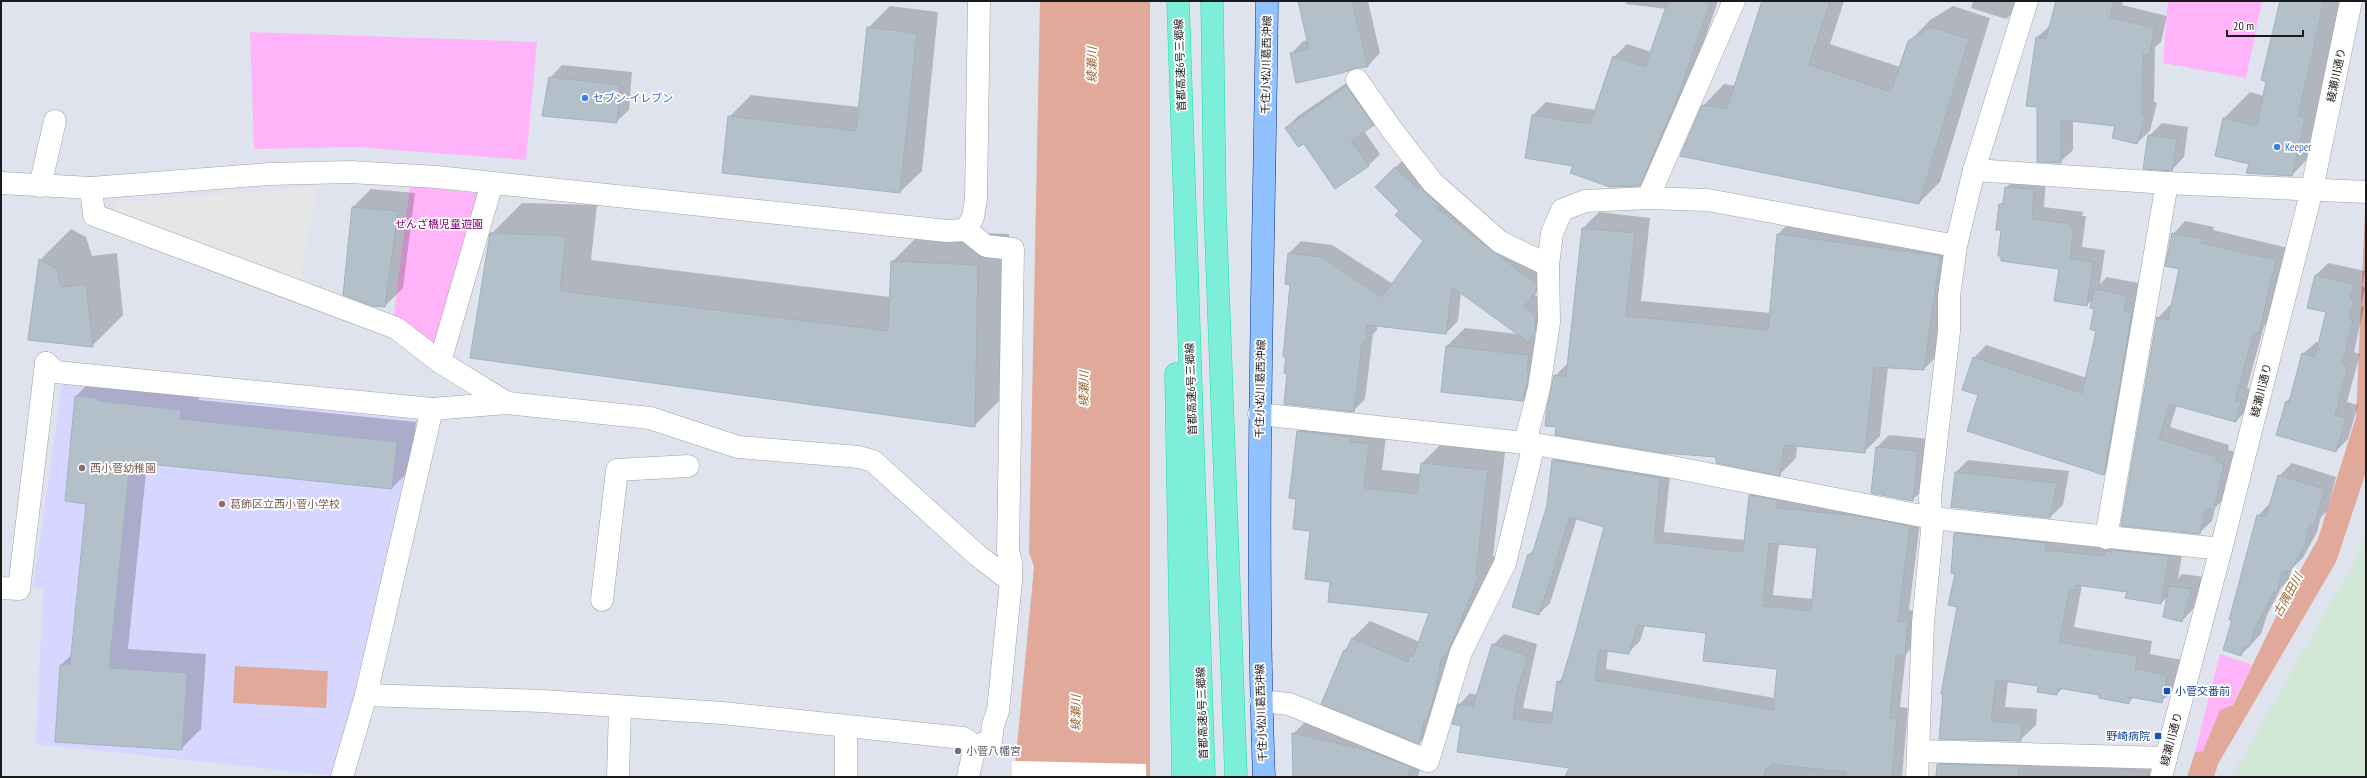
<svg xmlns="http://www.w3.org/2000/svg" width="2367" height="778" viewBox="0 0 2367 778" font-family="'PT Sans Narrow','Noto Sans JP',sans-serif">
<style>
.industrial{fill:#cfe7d4}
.education{fill:#d6d6ff}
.park{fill:#ffb4f9}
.parking{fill:#e6e6e6}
.water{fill:#e0a999}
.pier{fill:#fff}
.shadow{fill:#0003;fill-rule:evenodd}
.building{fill:#b4c0c9;stroke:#9fb2c0;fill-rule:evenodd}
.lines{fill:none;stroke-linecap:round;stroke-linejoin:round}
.minor-casing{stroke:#a1a1a1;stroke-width:23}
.major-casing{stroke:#003091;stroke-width:23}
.highway-casing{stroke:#12e49c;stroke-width:23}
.minor{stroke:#fff;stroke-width:22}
.major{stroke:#92c1ff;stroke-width:22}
.highway{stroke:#7ceed9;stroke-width:22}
.shop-dot{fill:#3f7fe0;stroke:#fff;stroke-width:1.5}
.education-dot{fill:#8d6e63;stroke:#fff;stroke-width:1.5}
.transit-dot{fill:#1a4fb4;stroke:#fff;stroke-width:1.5}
.worship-dot{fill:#6b7280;stroke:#fff;stroke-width:1.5}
.labels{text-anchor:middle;stroke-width:3.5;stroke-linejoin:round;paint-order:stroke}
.street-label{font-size:11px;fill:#1a1a1a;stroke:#fff}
.shop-label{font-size:11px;fill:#366cbe;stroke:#fff;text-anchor:start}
.park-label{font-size:11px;fill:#800176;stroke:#fff}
.education-label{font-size:11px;fill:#785e54;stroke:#fff;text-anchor:start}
.transit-label{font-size:11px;fill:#164399;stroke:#fff;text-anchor:start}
.worship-label{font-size:11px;fill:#5b616d;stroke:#fff;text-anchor:start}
.water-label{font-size:12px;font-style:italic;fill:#9a6938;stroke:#fff}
</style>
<rect width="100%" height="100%" fill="#dee3ee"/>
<polygon class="industrial" points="2366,528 2366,777 2232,777 2357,557"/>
<polygon class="education" points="62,384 419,420 335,776 36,744 43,589 33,588"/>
<g class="park">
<polygon points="2168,1 2262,1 2246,78 2163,63"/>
<polygon points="250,32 537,42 526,160 356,147 254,149"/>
<polygon points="410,186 484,194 434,345 393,322"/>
<polygon points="2220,654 2252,665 2232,705 2220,711 2207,745 2202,751 2195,752"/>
</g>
<polygon class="parking" points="317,187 299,287 115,213 117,202"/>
<g class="water">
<polygon points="1040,1 1150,1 1150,777 1014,777 1033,578 1034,566 1029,553"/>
<polygon points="2366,188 2366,472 2336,562 2218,764 2214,777 2187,777 2195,752 2203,751 2220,710 2233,705 2290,588 2318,539 2356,417"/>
<polygon points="235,666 328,671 326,708 233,703"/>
</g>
<polygon class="pier" points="1012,761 1146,764 1146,777 1012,777"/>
<g class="shadow">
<polygon points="1299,1 1368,1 1380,53 1368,66 1291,54 1303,41 1308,40"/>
<polygon points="1627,1 1718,1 1688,87 1652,172 1639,185 1574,165 1526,157 1533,115 1546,102 1596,110 1614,57 1627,44 1651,52 1667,9 1626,4"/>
<polygon points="1763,1 1844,1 1830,44 1900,67 1909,42 1930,20 1953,6 1990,18 1940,182 1919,203 1703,106 1724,84 1736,86"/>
<polygon points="1973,1 2021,1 2019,7 2006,19 1971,8"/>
<polygon points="2061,1 2123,1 2122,5 2167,16 2161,42 2155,47 2154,102 2157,103 2150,131 2137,143 2116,125 2073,121 2073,150 2060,162 2038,107 2027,105 2037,37 2051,25"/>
<polygon points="2281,1 2344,1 2319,147 2293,174 2248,172 2250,164 2224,118 2250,92 2264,96"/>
<polygon points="890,6 938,12 922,171 900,192 729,117 751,95 859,107 868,28"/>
<polygon points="562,65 632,72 629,110 616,122 550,78"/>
<polygon points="1358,75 1385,113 1364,131 1380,154 1368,166 1304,142 1286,128 1298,116"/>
<polygon points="2162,123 2188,127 2184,157 2172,170 2149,136"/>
<polygon points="1408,155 1547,278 1535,295 1548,304 1540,329 1533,335 1547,337 1541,381 1523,400 1447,346 1465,328 1518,334 1461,292 1458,321 1446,333 1377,325 1377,330 1373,334 1365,399 1353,411 1288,373 1291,284 1289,253 1301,241 1332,245 1393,284 1424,241 1400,211 1376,187"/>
<polygon points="2018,175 2046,177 2044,207 2083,212 2082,216 2086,216 2082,247 2105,250 2100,284 2107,277 2139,283 2136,299 2144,300 2116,462 2104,474 1980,395 1974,358 1986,345 2087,378 2097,330 2093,299 2087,305 2060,268 2003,229 2000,205 2005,200 2006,188"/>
<polygon points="371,189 415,193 403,288 385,306 353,207"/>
<polygon points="522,203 597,205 591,260 890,297 892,262 923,231 1009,234 1005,395 974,426 471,357 491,234"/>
<polygon points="1599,212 1650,218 1641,301 1771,313 1778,234 1794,218 1955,240 1940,353 1924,369 1888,367 1880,436 1864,452 1797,445 1796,458 1780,474 1717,457 1557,426 1555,376 1569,362 1583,228"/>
<polygon points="2185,221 2214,227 2213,230 2288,248 2271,320 2264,326 2247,388 2253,390 2248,409 2236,421 2177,405 2170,427 2229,445 2228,450 2235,452 2226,497 2215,508 2212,521 2199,533 2122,525 2158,318 2170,305 2172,306 2180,268 2173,234"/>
<polygon points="71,229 86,237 92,256 117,253 123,315 92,346 40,260"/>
<polygon points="2328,263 2365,271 2362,286 2365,288 2361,306 2364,307 2354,352 2360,354 2347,402 2358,405 2348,439 2336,451 2277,434 2287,401 2292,396 2303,354 2316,342 2320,343 2327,312 2316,275"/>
<polygon points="96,376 200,390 199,400 416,422 412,468 392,488 147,463 128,649 206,654 201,729 181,749 61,665 72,654 87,503 76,396"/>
<polygon points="1316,413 1387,426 1382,470 1420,474 1422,463 1440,445 1505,452 1493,556 1497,558 1437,725 1419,743 1323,703 1345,650 1352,639 1370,621 1420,642 1431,613 1331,581 1297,498 1298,431"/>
<polygon points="1889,435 1930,439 1925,488 1912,500 1877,447"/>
<path d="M1564 449 1671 467 1664 532 1745 540 1750 495 1761 484 1921 515 1909 610 1919 612 1915 644 1906 654 1900 707 1908 708 1902 777H1566L1570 767 1462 725 1459 705 1470 693 1477 695 1493 645 1504 634 1537 644 1523 708 1554 712 1558 682 1564 676 1575 640 1605 526 1577 518 1550 603 1539 614 1529 555 1535 548 1548 505 1553 460ZM1779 543 1818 547 1813 599 1773 595ZM1645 625 1707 632 1778 668 1775 698 1606 669 1608 650 1629 652 1640 641Z"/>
<polygon points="1968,460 2069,471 2063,505 2050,517 1956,472"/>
<polygon points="2292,463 2336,477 2327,511 2321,517 2317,532 2303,558 2292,568 2289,579 2281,588 2267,615 2261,634 2241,655 2233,620 2258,516 2270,503 2279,476"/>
<polygon points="1970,518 2184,541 2178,579 2182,574 2204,577 2194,608 2182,621 2168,596 2161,603 2128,591 2082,585 2074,627 2152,641 2150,654 2182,660 2176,687 2161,702 2134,697 2129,702 2100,694 2063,688 2057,694 2039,685 2008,681 2005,707 2037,709 2036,725 2020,740 1940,738 1958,606 1955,533"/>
<polygon points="1306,721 1424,754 1418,777 1294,777 1293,734"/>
<polygon points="1949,753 2154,763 2151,777 1937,777 1938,764"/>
</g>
<g class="building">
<polygon points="1298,1 1352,1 1368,67 1356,68 1342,73 1296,83 1290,53 1309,49"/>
<polygon points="1668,1 1711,1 1676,102 1640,186 1610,187 1570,173 1573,166 1525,158 1532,115 1590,124 1613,56 1645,67"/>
<polygon points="1762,1 1830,1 1809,65 1891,92 1908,41 1931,27 1969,39 1919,204 1680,156 1702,105 1727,109"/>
<polygon points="2056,1 2114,1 2110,17 2155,28 2149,55 2143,54 2142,115 2145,116 2137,144 2112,138 2115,126 2061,120 2061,163 2037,162 2037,107 2026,106 2036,37 2046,39"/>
<polygon points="2280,1 2324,1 2298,116 2305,118 2292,176 2246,173 2249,164 2215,156 2223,118 2257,126 2266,81 2261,80"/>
<polygon points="867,27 917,33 900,193 722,173 728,116 856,131"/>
<polygon points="549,77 620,85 617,123 542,116"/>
<polygon points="1346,86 1374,125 1351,141 1369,166 1335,189 1304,144 1298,147 1285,128"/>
<polygon points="2148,135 2177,139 2172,171 2143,169"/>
<polygon points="1395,167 1418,189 1420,187 1439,205 1437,208 1536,284 1536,291 1524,307 1536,316 1535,333 1528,342 1452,287 1446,334 1367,325 1365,343 1362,343 1354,412 1284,404 1287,374 1284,373 1286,357 1283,357 1290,285 1285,284 1288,253 1320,257 1382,297 1423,241 1395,215 1399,211 1375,187"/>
<polygon points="2005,187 2034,189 2032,219 2071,224 2070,228 2074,228 2070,259 2093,262 2087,306 2054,301 2059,269 2001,261 2001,256 1998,256 2001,230 1996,230 1999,204 2003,204"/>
<polygon points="352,207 398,211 385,307 372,306 343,295"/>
<polygon points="1582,228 1635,233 1626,316 1768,330 1777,234 1940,256 1924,370 1874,367 1865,453 1784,445 1780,476 1716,463 1716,457 1663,453 1555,435 1556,427 1545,426 1547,407 1554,375 1566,377"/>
<polygon points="490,233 566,236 560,291 888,331 891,261 978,265 975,427 470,358"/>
<polygon points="2172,233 2202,239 2201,243 2276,260 2259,333 2254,332 2235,401 2241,402 2236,422 2169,404 2159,439 2217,457 2216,462 2224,464 2214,510 2206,508 2200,534 2121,526 2157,317 2168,320 2179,269 2165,266"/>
<polygon points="39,259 56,268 61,287 86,284 93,347 28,340"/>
<polygon points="2315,275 2354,284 2350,299 2354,300 2349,319 2353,320 2342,364 2348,366 2335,415 2346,418 2336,452 2276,435 2286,401 2289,402 2302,353 2315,357 2326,312 2307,308"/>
<polygon points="2094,289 2127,295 2124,311 2132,313 2104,475 1967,431 1978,395 1962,390 1973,357 2082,393 2096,331 2090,329 2094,309 2090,308"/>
<polygon points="1446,346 1529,355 1527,372 1529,373 1523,401 1441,392"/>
<polygon points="75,396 97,398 98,401 181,410 180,419 397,442 392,489 130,462 109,668 187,673 182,750 55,742 60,665 70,665 86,504 65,501"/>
<polygon points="1297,431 1351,437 1350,442 1369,444 1364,488 1417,494 1421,463 1488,470 1476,574 1479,576 1446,657 1442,656 1433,700 1427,721 1424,721 1419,744 1321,704 1344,650 1346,651 1352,638 1408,662 1409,656 1413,657 1429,613 1328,602 1330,582 1305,579 1310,531 1293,529 1296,499 1289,498"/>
<polygon points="1876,447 1918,451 1913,501 1871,493"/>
<path d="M1552 460 1660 478 1654 542 1743 552 1749 495 1778 500 1777 508 1858 516 1910 526 1898 621 1908 622 1905 656H1896L1890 718 1897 719 1892 777H1846V772L1771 764 1770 768H1766L1764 777H1565L1569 768 1457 752 1461 726 1452 724 1458 704 1473 706 1492 644 1526 655V663L1516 694 1513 719 1551 724 1557 681 1561 682 1574 639 1604 527 1570 517 1539 615 1512 607 1528 554 1532 555 1547 505ZM1769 543 1817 548 1811 611 1763 606ZM1637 625 1706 633 1703 661 1777 669 1773 710 1595 680 1599 650 1629 654Z"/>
<polygon points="1955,472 2057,483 2050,518 1951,507"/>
<polygon points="2278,475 2325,489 2314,525 2310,523 2305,545 2290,571 2282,572 2277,593 2274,592 2255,628 2249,647 2244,646 2241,656 2223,650 2232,620 2229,620 2257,515 2266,517"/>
<polygon points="1954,533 2046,543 2045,550 2104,556 2105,551 2112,552 2112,550 2169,556 2161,604 2125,598 2127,592 2076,585 2075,590 2070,589 2059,642 2137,656 2135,669 2167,675 2162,703 2130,697 2129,704 2099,698 2099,695 2058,688 2057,695 2037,692 2038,686 1996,680 1991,721 2022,724 2021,741 1939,739 1943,694 1941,694 1957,607 1948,605 1955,574 1951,573"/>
<polygon points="2169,586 2192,589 2182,622 2163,617"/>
<polygon points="1292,733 1367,750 1411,767 1408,777 1293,777"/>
<polygon points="1937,764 2019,766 2018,777 1936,777"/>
</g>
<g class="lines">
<g class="minor-casing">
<g id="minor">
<polyline points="1357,80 1392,130 1433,183 1500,242 1548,265"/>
<polyline points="1974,170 2167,183 2366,192"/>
<polyline points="1,183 91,188 269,174 350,172 437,177 947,231 966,230 973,217 976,199 979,1"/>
<polyline points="40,186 55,121"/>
<polyline points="91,188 94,215 396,328 440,362 507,403"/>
<polyline points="1648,198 1734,1"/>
<polyline points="966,230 986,246 1013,249 1008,551 1011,563 1011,581 998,711 993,725 991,741 975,746 968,777"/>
<polyline points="440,362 492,183"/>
<polyline points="46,363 56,372 432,409 507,403 650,418 738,447 859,457 873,461 977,555 1011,581"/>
<polyline points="1259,414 1534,444 1672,467 1932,518 2221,549"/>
<polyline points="1525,443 1539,388 1549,322 1548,265 1552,233 1562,210 1585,201 1648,198 1708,200 1956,246"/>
<polyline points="2106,538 2167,183"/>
<polyline points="1,588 19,589 46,363"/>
<polyline points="602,600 617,470 688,466"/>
<polyline points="366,695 542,701 722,713 963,738 975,746"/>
<polyline points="1261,701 1289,704 1428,761 1461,652 1505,563 1534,444"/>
<polyline points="1919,751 2166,758"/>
<polyline points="342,777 366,695 432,409"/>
<polyline points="618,777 620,708"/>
<polyline points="846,777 846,727"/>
<polyline points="1917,777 1923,623 1932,531 1930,496 1949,331 1949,296 1956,246 1974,170 2027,1"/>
<polyline points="2161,777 2221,549 2312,189 2351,1"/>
</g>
</g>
<g class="major-casing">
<path id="major" d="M1264 777C1254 518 1264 260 1267 1"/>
</g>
<g class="highway-casing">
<g id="highway">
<polyline points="1178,1 1204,777"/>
<polyline points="1212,1 1215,209 1236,777"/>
<polyline points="1176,374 1183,777"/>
</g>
</g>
<use href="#minor" class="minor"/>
<use href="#major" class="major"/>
<use href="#highway" class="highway"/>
</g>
<g class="shop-dot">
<circle cx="585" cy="98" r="4"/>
<circle cx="2277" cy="147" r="4"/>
</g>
<g class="education-dot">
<circle cx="82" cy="468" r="4"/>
<circle cx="222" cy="504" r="4"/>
</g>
<g class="transit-dot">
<rect x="2163" y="687" width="8" height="8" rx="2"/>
<rect x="2154" y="732" width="8" height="8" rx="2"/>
</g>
<circle class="worship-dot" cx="958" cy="751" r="4"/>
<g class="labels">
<g class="street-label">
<text transform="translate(1180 65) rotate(-92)" y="4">首都高速6号三郷線</text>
<text transform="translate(1266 65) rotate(-89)" y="4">千住小松川葛西沖線</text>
<text transform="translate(2336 75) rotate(-78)" y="4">綾瀬川通り</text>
<text transform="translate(1191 389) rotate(-92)" y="4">首都高速6号三郷線</text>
<text transform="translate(1260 389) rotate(-89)" y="4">千住小松川葛西沖線</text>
<text transform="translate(2261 390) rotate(-76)" y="4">綾瀬川通り</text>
<text transform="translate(1202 713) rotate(-92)" y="4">首都高速6号三郷線</text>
<text transform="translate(1261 713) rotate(-92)" y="4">千住小松川葛西沖線</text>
<text transform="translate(2171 739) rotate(-75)" y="4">綾瀬川通り</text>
</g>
<g class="shop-label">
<text x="593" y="102">セブン-イレブン</text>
<text x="2285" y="151">Keeper</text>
</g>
<g class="park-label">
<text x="439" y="228">ぜんざ橋児童遊園</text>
</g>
<g class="education-label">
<text x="90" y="472">西小菅幼稚園</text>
<text x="230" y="508">葛飾区立西小菅小学校</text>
</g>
<g class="transit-label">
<text x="2175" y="695">小菅交番前</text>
<text x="2150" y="740" text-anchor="end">野崎病院</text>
</g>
<g class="worship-label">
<text x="966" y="755">小菅八幡宮</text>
</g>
<g class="water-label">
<text transform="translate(1092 65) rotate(-89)" y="4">綾瀬川</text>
<text transform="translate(1084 389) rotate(-89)" y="4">綾瀬川</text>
<text transform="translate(2288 595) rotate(-62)" y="4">古隅田川</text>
<text transform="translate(1076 713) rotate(-89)" y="4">綾瀬川</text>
</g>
</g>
<rect width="2367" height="778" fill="none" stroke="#1a1a1a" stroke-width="4"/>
<path d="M2227 30v6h76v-6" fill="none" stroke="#1a1a1a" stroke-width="2"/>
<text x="2233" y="30" font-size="12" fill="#1a1a1a" stroke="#ffffff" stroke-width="3" paint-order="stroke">20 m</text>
</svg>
